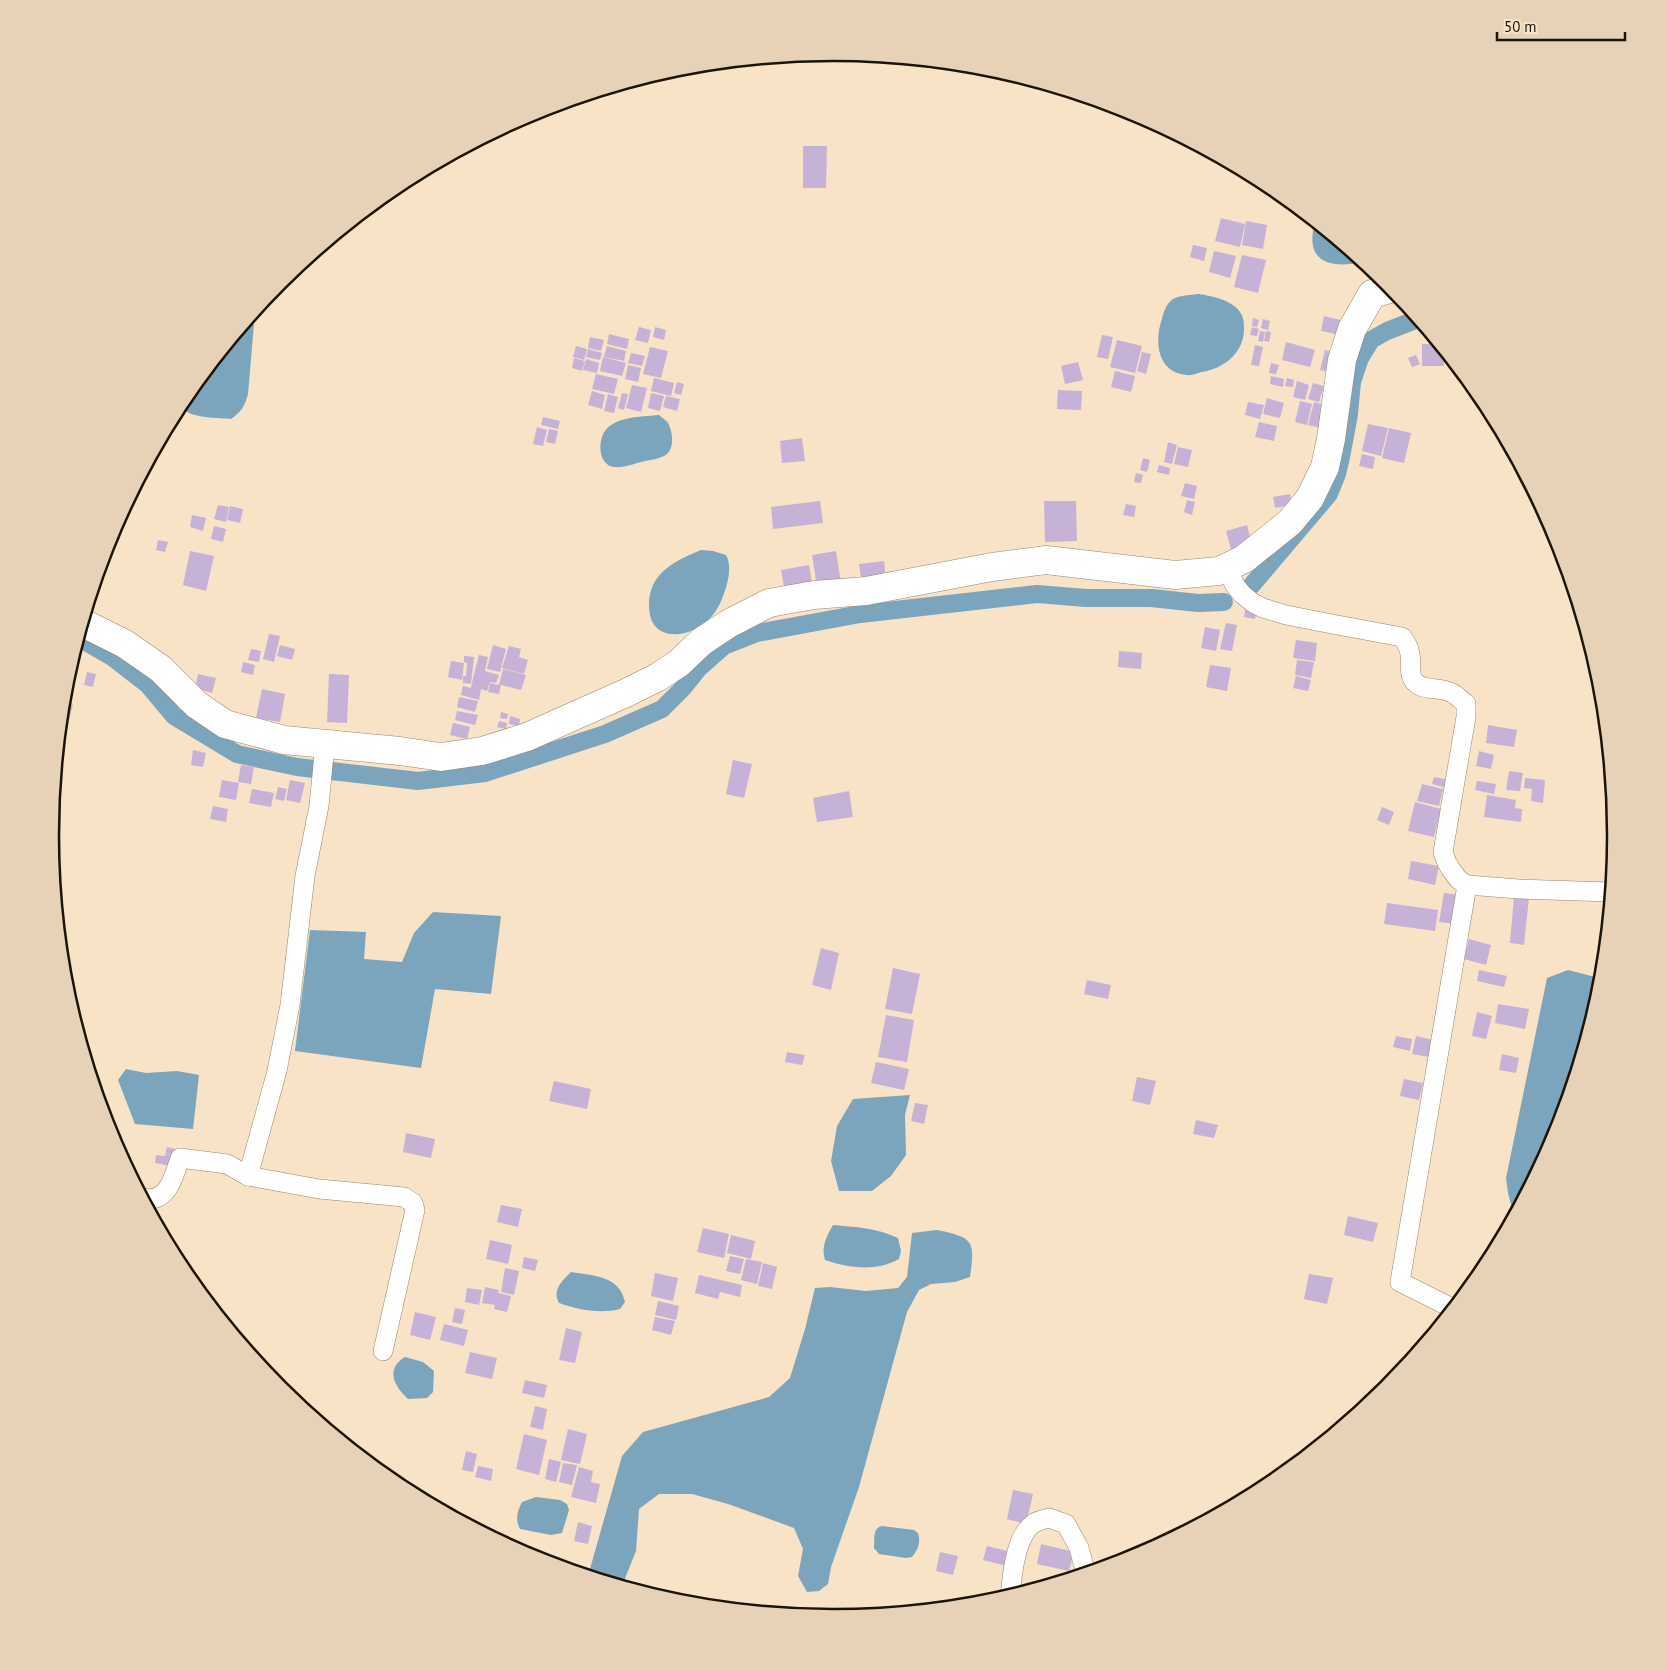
<svg xmlns="http://www.w3.org/2000/svg" width="1667" height="1671" viewBox="0 0 1667 1671" font-family="'PT Sans',sans-serif">
<style>
.water{fill:#7aa5bc}
.lines{fill:none;stroke-linecap:round;stroke-linejoin:round}
.canal{stroke:#7aa5bc;stroke-width:18}
.building{fill:#c6b1d7}
.street-casing{stroke:#9a866c;stroke-width:20}
.secondary-casing{stroke:#9a866c;stroke-width:29}
.street{stroke:#fff;stroke-width:19}
.secondary{stroke:#fff;stroke-width:28}
.rim{fill:none;stroke:#1b1409;stroke-width:2.5}
</style>
<rect width="100%" height="100%" fill="#f9e3c6"/>
<g class="water">
<path d="M1315 222 1363 262C1329 269 1304 262 1315 222Z"/>
<path d="M1199 294C1212 296 1232 300 1240 312 1244 318 1244 323 1244 330 1243 354 1224 368 1202 372 1197 373 1192 376 1187 375 1157 373 1154 341 1162 319 1164 311 1166 304 1173 299 1180 295 1191 295 1199 294Z"/>
<path d="M255 312 248 394C245 406 241 412 231 419 222 418 188 418 185 409 184 406 185 401 185 397Z"/>
<path d="M659 415C662 418 668 421 669 425 673 434 674 448 667 454 661 459 649 460 641 462 633 464 623 468 615 467 601 466 598 449 602 437 609 416 640 417 659 415Z"/>
<path d="M701 550 713 551 726 555C733 568 727 586 722 599 718 608 714 615 707 621 695 633 668 641 655 626 650 620 649 611 649 604 650 572 675 561 701 550Z"/>
<polygon points="433,912 501,916 491,994 435,989 421,1068 295,1051 310,930 366,932 364,959 402,962 414,933"/>
<polygon points="1568,970 1603,979 1602,989 1557,1136 1514,1216 1508,1193 1506,1178 1547,978"/>
<polygon points="126,1069 146,1073 177,1071 199,1075 193,1129 135,1124 118,1080"/>
<polygon points="910,1095 905,1115 906,1155 891,1176 872,1191 839,1191 831,1161 837,1126 853,1099"/>
<path d="M833 1225C855 1227 877 1228 898 1238L901 1251 899 1259C877 1272 848 1268 825 1260 821 1247 826 1237 833 1225Z"/>
<path d="M937 1230C974 1238 975 1240 970 1277L955 1282 931 1284 919 1290 907 1312 859 1487 831 1567 828 1584 819 1591 807 1592 798 1576 803 1549 794 1528 728 1504 692 1494H659L639 1509 636 1551 622 1586 588 1576 622 1456 643 1432 769 1397 790 1378 805 1329 815 1288 830 1287 866 1291 898 1288 907 1277 912 1233Z"/>
<path d="M571 1272C594 1276 619 1275 625 1302L620 1309C601 1314 578 1310 559 1303 552 1290 562 1281 571 1272Z"/>
<path d="M405 1357 423 1362 434 1371 433 1392 427 1398 408 1399C394 1386 385 1369 405 1357Z"/>
<path d="M536 1497 560 1500 567 1504 569 1510 562 1533 551 1535 520 1529C515 1519 517 1512 522 1502Z"/>
<path d="M882 1526 914 1530 918 1533C921 1542 918 1550 912 1557L906 1558 879 1554 874 1548C875 1540 872 1528 882 1526Z"/>
</g>
<g class="lines">
<g class="canal">
<polyline points="1251,586 1329,494 1337,474 1341,457 1349,414 1352,382 1360,358 1371,340 1387,331 1418,319"/>
<polyline points="79,638 112,657 148,685 174,716 237,754 297,767 418,781 485,773 605,734 662,709 683,688 699,668 724,646 757,633 860,614 1037,594 1086,598 1151,598 1198,603 1224,602"/>
</g>
</g>
<g class="building">
<polygon points="803,146 827,146 826,188 803,188"/>
<polygon points="1221,218 1245,224 1240,247 1215,241"/>
<polygon points="1246,221 1267,225 1263,249 1242,245"/>
<polygon points="1193,245 1207,248 1204,261 1190,257"/>
<polygon points="1214,251 1236,256 1230,278 1209,272"/>
<polygon points="1242,255 1266,260 1258,293 1234,287"/>
<polygon points="1324,316 1349,322 1346,336 1321,331"/>
<polygon points="1253,318 1259,320 1257,327 1252,326"/>
<polygon points="1263,319 1270,321 1268,330 1261,328"/>
<polygon points="639,327 651,330 648,343 635,340"/>
<polygon points="655,327 666,330 664,340 653,337"/>
<polygon points="1252,327 1259,329 1257,336 1250,335"/>
<polygon points="1260,331 1265,332 1263,342 1258,341"/>
<polygon points="1266,331 1271,332 1269,342 1264,341"/>
<polygon points="609,334 629,339 627,349 607,344"/>
<polygon points="1102,335 1113,337 1108,359 1097,357"/>
<polygon points="590,337 604,340 601,351 588,348"/>
<polygon points="1117,340 1142,346 1135,373 1110,367"/>
<polygon points="1286,342 1315,350 1310,367 1282,360"/>
<polygon points="1422,344 1439,344 1444,351 1444,366 1422,366"/>
<polygon points="1255,345 1263,347 1259,366 1251,365"/>
<polygon points="576,346 587,349 584,360 573,357"/>
<polygon points="607,346 626,351 624,361 604,357"/>
<polygon points="650,347 668,351 661,378 643,374"/>
<polygon points="588,349 602,353 600,360 586,357"/>
<polygon points="1325,350 1342,355 1337,374 1320,370"/>
<polygon points="1142,352 1151,354 1146,374 1137,371"/>
<polygon points="631,353 645,356 642,366 628,363"/>
<polygon points="1416,355 1420,364 1412,367 1408,358"/>
<polygon points="603,357 626,363 622,376 600,371"/>
<polygon points="574,358 585,361 582,371 572,368"/>
<polygon points="586,359 599,363 597,373 583,370"/>
<polygon points="1078,362 1083,380 1065,384 1061,366"/>
<polygon points="1271,363 1279,365 1276,374 1269,373"/>
<polygon points="628,365 641,368 638,382 625,379"/>
<polygon points="1115,371 1135,376 1131,392 1111,387"/>
<polygon points="596,374 618,379 614,394 592,389"/>
<polygon points="1271,376 1284,379 1283,387 1270,384"/>
<polygon points="654,378 674,383 671,396 651,391"/>
<polygon points="1287,378 1294,380 1293,387 1285,386"/>
<polygon points="1297,381 1309,385 1305,400 1293,397"/>
<polygon points="677,382 684,384 681,395 674,393"/>
<polygon points="1313,383 1324,386 1319,402 1308,399"/>
<polygon points="632,385 647,388 641,412 626,408"/>
<polygon points="1058,390 1082,391 1081,410 1057,409"/>
<polygon points="592,391 605,395 602,409 588,405"/>
<polygon points="622,393 628,394 624,410 618,408"/>
<polygon points="651,393 664,396 660,411 648,408"/>
<polygon points="608,394 618,397 614,413 604,411"/>
<polygon points="666,396 680,399 677,411 663,407"/>
<polygon points="1267,398 1284,403 1280,418 1263,414"/>
<polygon points="1300,401 1312,404 1307,425 1295,422"/>
<polygon points="1248,402 1264,405 1260,419 1245,415"/>
<polygon points="1314,402 1325,405 1320,428 1308,425"/>
<polygon points="543,417 560,421 558,429 541,425"/>
<polygon points="1259,422 1277,426 1274,441 1255,437"/>
<polygon points="1368,424 1388,428 1381,456 1362,451"/>
<polygon points="537,427 547,430 543,446 533,444"/>
<polygon points="1389,428 1411,433 1404,463 1382,458"/>
<polygon points="549,429 558,431 555,444 546,442"/>
<polygon points="802,438 805,461 782,463 780,441"/>
<polygon points="1168,442 1177,445 1172,464 1164,462"/>
<polygon points="1178,447 1192,450 1188,467 1174,464"/>
<polygon points="1362,454 1375,457 1373,469 1359,466"/>
<polygon points="1143,458 1150,460 1147,472 1140,470"/>
<polygon points="1159,465 1170,468 1169,475 1157,472"/>
<polygon points="1136,473 1143,475 1141,483 1134,482"/>
<polygon points="1185,483 1197,486 1194,499 1181,496"/>
<polygon points="1290,494 1292,505 1275,508 1273,497"/>
<polygon points="1187,500 1195,502 1192,515 1184,512"/>
<polygon points="820,501 823,523 773,529 771,507"/>
<polygon points="1044,501 1076,501 1077,541 1045,542"/>
<polygon points="1126,504 1136,506 1134,517 1123,515"/>
<polygon points="218,505 229,507 226,522 214,519"/>
<polygon points="230,506 243,509 240,523 227,520"/>
<polygon points="192,515 206,518 203,531 190,527"/>
<polygon points="1247,525 1253,548 1232,553 1226,531"/>
<polygon points="214,526 226,529 223,542 211,539"/>
<polygon points="158,540 168,542 165,552 156,550"/>
<polygon points="190,551 214,556 206,591 183,585"/>
<polygon points="836,551 841,583 817,587 812,555"/>
<polygon points="884,561 886,582 862,585 859,564"/>
<polygon points="809,565 814,593 786,598 781,570"/>
<polygon points="1246,606 1257,608 1255,619 1244,617"/>
<polygon points="1226,623 1237,625 1232,651 1220,649"/>
<polygon points="1205,627 1220,630 1216,651 1201,648"/>
<polygon points="269,634 280,636 274,662 263,659"/>
<polygon points="1296,640 1317,643 1315,661 1293,658"/>
<polygon points="280,645 295,649 292,660 277,656"/>
<polygon points="493,645 506,649 500,672 487,669"/>
<polygon points="509,646 521,649 519,657 528,660 524,674 502,668"/>
<polygon points="251,649 261,651 259,662 248,660"/>
<polygon points="1119,651 1142,653 1141,669 1118,667"/>
<polygon points="479,655 488,657 485,671 499,675 496,683 490,682 487,691 481,689 479,700 461,695 463,686 471,688 473,678 484,681 473,678"/>
<polygon points="464,656 474,657 471,684 463,683 463,676 466,676 467,663 464,662"/>
<polygon points="1297,660 1314,662 1311,678 1295,675"/>
<polygon points="451,661 464,663 462,680 448,677"/>
<polygon points="243,662 255,665 253,675 241,672"/>
<polygon points="1210,665 1231,668 1227,691 1206,687"/>
<polygon points="503,669 526,675 521,690 501,685 499,694 488,692 490,683 499,685"/>
<polygon points="87,672 96,674 93,687 84,685"/>
<polygon points="198,674 216,678 212,693 195,688"/>
<polygon points="329,674 349,675 347,723 327,722"/>
<polygon points="1296,676 1311,680 1308,691 1293,688"/>
<polygon points="262,689 285,694 280,722 256,718"/>
<polygon points="459,697 478,701 475,712 457,707"/>
<polygon points="63,702 73,705 69,720 62,718"/>
<polygon points="457,711 478,715 475,725 455,720"/>
<polygon points="501,712 508,714 507,719 500,718"/>
<polygon points="510,716 520,719 519,726 509,724"/>
<polygon points="499,721 507,723 506,729 497,727"/>
<polygon points="453,723 470,727 467,739 450,735"/>
<polygon points="1488,725 1517,730 1514,747 1486,743"/>
<polygon points="193,750 206,753 203,767 191,765"/>
<polygon points="1479,751 1494,755 1491,769 1476,766"/>
<polygon points="733,760 752,764 744,798 726,794"/>
<polygon points="241,765 254,767 251,784 238,782"/>
<polygon points="1509,771 1523,773 1520,791 1506,790"/>
<polygon points="1434,777 1450,780 1448,788 1432,784"/>
<polygon points="1525,778 1545,780 1543,803 1531,801 1532,789 1524,788"/>
<polygon points="222,780 239,783 236,800 219,797"/>
<polygon points="290,780 305,783 300,803 286,800"/>
<polygon points="1477,781 1496,784 1494,794 1475,790"/>
<polygon points="1422,784 1443,789 1439,806 1417,801"/>
<polygon points="278,787 287,789 284,801 275,799"/>
<polygon points="252,789 274,793 271,807 249,803"/>
<polygon points="849,791 853,817 817,822 813,798"/>
<polygon points="1487,795 1516,800 1515,808 1522,809 1521,822 1484,817"/>
<polygon points="1415,802 1441,809 1434,837 1408,831"/>
<polygon points="213,806 228,809 226,822 210,819"/>
<polygon points="1382,807 1394,812 1389,825 1377,820"/>
<polygon points="1411,861 1439,866 1435,885 1408,879"/>
<polygon points="1444,893 1460,895 1456,924 1439,922"/>
<polygon points="1514,896 1529,898 1524,945 1510,943"/>
<polygon points="1387,903 1438,910 1435,931 1384,924"/>
<polygon points="1469,939 1491,945 1486,965 1464,959"/>
<polygon points="821,948 839,953 831,990 812,985"/>
<polygon points="893,968 920,974 912,1014 885,1009"/>
<polygon points="1479,970 1507,976 1504,987 1477,981"/>
<polygon points="1087,980 1111,985 1108,999 1084,994"/>
<polygon points="1498,1004 1529,1009 1525,1029 1495,1023"/>
<polygon points="1477,1012 1492,1016 1486,1039 1472,1036"/>
<polygon points="886,1015 914,1020 907,1062 878,1057"/>
<polygon points="1396,1036 1412,1039 1410,1051 1393,1047"/>
<polygon points="1416,1036 1433,1040 1429,1057 1412,1054"/>
<polygon points="787,1052 805,1055 802,1065 785,1062"/>
<polygon points="1502,1054 1519,1058 1516,1073 1499,1070"/>
<polygon points="876,1062 909,1069 904,1090 871,1083"/>
<polygon points="1137,1077 1156,1081 1150,1105 1132,1101"/>
<polygon points="1404,1079 1423,1083 1419,1100 1400,1096"/>
<polygon points="554,1081 591,1089 587,1109 549,1101"/>
<polygon points="915,1103 928,1105 924,1124 911,1121"/>
<polygon points="1196,1120 1218,1125 1214,1138 1193,1134"/>
<polygon points="406,1133 435,1139 431,1158 403,1152"/>
<polygon points="167,1147 179,1150 176,1167 155,1163 156,1155 165,1156"/>
<polygon points="501,1205 522,1209 518,1227 497,1222"/>
<polygon points="1348,1216 1378,1223 1373,1242 1344,1235"/>
<polygon points="703,1228 729,1234 724,1258 697,1252"/>
<polygon points="731,1235 755,1241 751,1259 727,1253"/>
<polygon points="490,1240 512,1245 508,1264 486,1259"/>
<polygon points="730,1256 744,1259 740,1274 726,1271"/>
<polygon points="524,1257 538,1260 535,1271 522,1268"/>
<polygon points="746,1259 762,1262 757,1284 741,1280"/>
<polygon points="763,1263 777,1267 772,1289 758,1286"/>
<polygon points="505,1268 519,1271 514,1295 501,1292"/>
<polygon points="655,1273 678,1278 673,1301 651,1296"/>
<polygon points="1309,1274 1333,1278 1327,1304 1304,1299"/>
<polygon points="699,1275 742,1285 740,1297 720,1292 718,1299 695,1293"/>
<polygon points="485,1287 499,1290 498,1293 511,1296 507,1312 494,1309 495,1305 482,1303"/>
<polygon points="467,1288 482,1290 479,1305 465,1302"/>
<polygon points="658,1301 679,1306 676,1320 655,1315"/>
<polygon points="455,1308 465,1310 462,1324 452,1322"/>
<polygon points="415,1312 436,1317 430,1340 410,1335"/>
<polygon points="655,1317 675,1321 671,1335 652,1330"/>
<polygon points="444,1324 468,1330 464,1346 440,1340"/>
<polygon points="566,1328 582,1332 575,1363 559,1360"/>
<polygon points="470,1352 497,1358 492,1379 465,1373"/>
<polygon points="525,1380 547,1385 544,1398 522,1393"/>
<polygon points="535,1406 547,1409 543,1430 530,1427"/>
<polygon points="568,1429 587,1434 580,1464 561,1460"/>
<polygon points="524,1434 547,1440 539,1475 516,1469"/>
<polygon points="466,1451 477,1454 473,1472 462,1470"/>
<polygon points="549,1459 561,1462 556,1482 545,1479"/>
<polygon points="563,1463 577,1465 572,1485 559,1482"/>
<polygon points="478,1466 493,1469 491,1481 475,1477"/>
<polygon points="579,1467 593,1471 591,1482 600,1484 596,1503 571,1497"/>
<polygon points="1013,1490 1033,1494 1026,1524 1007,1519"/>
<polygon points="578,1522 592,1526 588,1544 574,1541"/>
<polygon points="1041,1544 1074,1552 1069,1571 1037,1564"/>
<polygon points="987,1546 1015,1553 1011,1567 983,1560"/>
<polygon points="940,1552 958,1556 953,1575 936,1571"/>
<polygon points="527,1556 558,1562 557,1566 533,1559"/>
</g>
<g class="lines">
<g class="street-casing">
<g id="street">
<path d="M1228 566 1234 584 1242 594 1253 603 1263 608 1286 615 1332 624 1402 637C1406 642 1409 648 1410 654 1412 663 1408 673 1414 681 1422 692 1439 686 1450 692 1456 694 1461 700 1466 704V717L1443 852 1447 863 1452 871 1459 880 1467 885 1519 889 1611 892"/>
<polyline points="325,744 319,806 305,876 290,1005 277,1071 248,1176 319,1189 404,1197 413,1203 415,1210 383,1351"/>
<path d="M143 1198C167 1204 174 1177 180 1158L227 1164 248 1176"/>
<polyline points="1454,1309 1400,1282 1467,885"/>
<path d="M1010 1597C1012 1576 1015 1536 1034 1523 1038 1521 1044 1519 1049 1518L1066 1524 1079 1548 1086 1574"/>
</g>
</g>
<g class="secondary-casing">
<polyline id="secondary" points="83,623 125,644 161,669 197,705 225,724 284,740 400,751 441,757 482,751 527,737 628,692 658,677 679,663 701,642 728,624 769,603 814,595 866,591 992,567 1046,560 1175,575 1219,571 1244,559 1269,539 1290,522 1310,498 1325,467 1331,439 1342,360 1352,329 1372,294 1393,288"/>
</g>
<use href="#street" class="street"/>
<use href="#secondary" class="secondary"/>
</g>
<path d="M0 0H1667V1671H0ZM59 835a774 774 0 1 1 1548 0a774 774 0 1 1-1548 0Z" fill="#e7d2b7" fill-rule="evenodd"/>
<path class="rim" d="M59 835a774 774 0 1 1 1548 0a774 774 0 1 1-1548 0Z"/>
<path d="M1497 32v8h128v-8" fill="none" stroke="#1b1409" stroke-width="2.5"/>
<text x="1504" y="32" font-size="15" fill="#1b1409" stroke="#f9e3c6" stroke-width="4" paint-order="stroke">50 m</text>
</svg>
